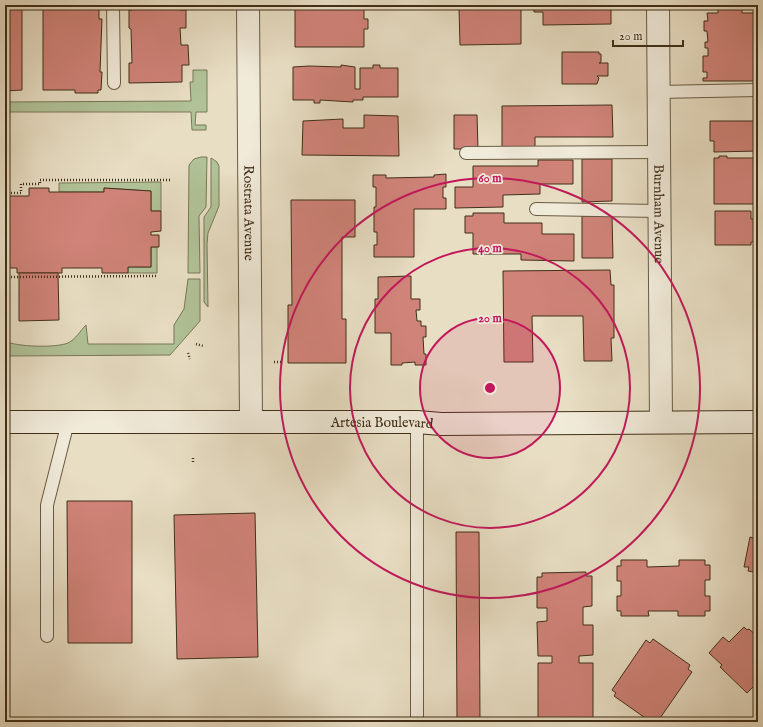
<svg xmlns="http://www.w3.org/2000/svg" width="763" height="727" viewBox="0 0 763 727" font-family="'IM FELL English',serif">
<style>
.green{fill:#b1c298;stroke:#787858}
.building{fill:#d08379;stroke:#402f19}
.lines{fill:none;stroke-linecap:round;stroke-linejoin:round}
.lane-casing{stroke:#6a5b44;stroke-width:14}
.street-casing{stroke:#6a5b44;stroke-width:24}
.secondary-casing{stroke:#402f19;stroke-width:24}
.path{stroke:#402f19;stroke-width:2.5;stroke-dasharray:1 2;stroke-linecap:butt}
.lane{stroke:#f0ead9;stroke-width:12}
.street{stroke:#f0ead9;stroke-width:22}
.secondary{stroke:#f0ead9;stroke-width:22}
.ring{fill:none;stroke:#c2185b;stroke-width:2}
.labels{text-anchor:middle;stroke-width:3.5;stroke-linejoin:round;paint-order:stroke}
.street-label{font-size:14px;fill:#402f19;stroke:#f0ead9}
.centre{fill:#c2185b;stroke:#f0ead9;stroke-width:2}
.ring-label{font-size:12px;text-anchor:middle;font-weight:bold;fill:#c2185b;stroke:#f0ead9;stroke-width:3.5;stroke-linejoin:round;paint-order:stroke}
</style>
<rect width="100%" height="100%" fill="#e8dec4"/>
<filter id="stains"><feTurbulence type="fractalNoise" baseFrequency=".005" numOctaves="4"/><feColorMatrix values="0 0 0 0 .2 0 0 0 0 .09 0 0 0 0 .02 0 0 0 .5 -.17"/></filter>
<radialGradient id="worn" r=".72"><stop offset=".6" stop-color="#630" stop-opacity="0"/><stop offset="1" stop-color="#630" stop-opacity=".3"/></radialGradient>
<g class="green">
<polygon points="193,70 207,70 207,112 196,112 195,125 206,125 206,130 192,130 191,112 5,112 5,102 191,101 190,82 193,82"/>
<polygon points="201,157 207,157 206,207 199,216 200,273 188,273 189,165 194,159"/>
<polygon points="211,158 217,162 219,166 219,206 208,233 207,244 208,307 204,302 204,217 211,207"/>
<polygon points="161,182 161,211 151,211 151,191 104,188 104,192 59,192 59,183"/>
<polygon points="151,247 157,247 157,273 128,273 128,267 151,267"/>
<path d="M188 279H200V321L170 355 5 356V341C16 347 56 348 68 343 76 339 80 331 86 325L88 344H174V325L184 309Z"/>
</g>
<g class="building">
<polygon points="5,5 22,5 22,90 5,91"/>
<polygon points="43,5 99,5 99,19 102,19 100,72 102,72 101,90 98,90 98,93 75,93 75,90 43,90"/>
<polygon points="132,5 180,5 180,10 186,10 186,28 180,28 181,45 188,45 189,65 182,65 182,82 129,83 129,63 132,63 131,29 129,28 129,10 132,10"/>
<polygon points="534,5 611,5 611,24 543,25 543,12 534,12"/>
<polygon points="364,6 364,19 368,19 368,29 364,29 364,47 295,47 295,7"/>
<polygon points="521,7 521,44 460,45 459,8"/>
<polygon points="718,9 742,9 742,13 758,13 758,81 703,81 703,78 707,78 707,72 703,72 703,56 708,56 708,48 705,48 705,42 708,42 707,31 704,31 704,21 708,21 707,13 718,13"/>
<polygon points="562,52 599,52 599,54 601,54 601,62 599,63 608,63 608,76 597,76 599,78 597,84 562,84"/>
<polygon points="341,65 355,67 355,89 360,89 360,68 373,68 373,65 380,65 380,68 398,68 398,97 363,97 363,100 353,100 353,102 320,100 320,103 314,103 314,100 293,100 293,67 309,66 341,67"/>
<polygon points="612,105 613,137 535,137 535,147 502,148 502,106"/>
<polygon points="364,115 398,116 399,156 302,155 303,121 343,119 343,128 364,128"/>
<polygon points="454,115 477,115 478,149 454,149"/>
<polygon points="710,121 758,121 758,151 714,152 714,141 710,141"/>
<polygon points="719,156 727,156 727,158 754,158 754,204 714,204 714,158 719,158"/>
<polygon points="582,159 612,159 612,201 582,202"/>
<polygon points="538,160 573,160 573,184 540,184 540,194 503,195 503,207 455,208 455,187 473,187 473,166 538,166"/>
<polygon points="446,174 446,187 443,187 443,198 446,198 446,209 414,209 414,257 374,257 374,245 377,245 377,232 374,232 374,207 376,207 376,187 373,187 373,175 386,175 386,178 434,177 434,175"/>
<polygon points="29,188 49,188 49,192 104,192 104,188 151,191 151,211 161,211 161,231 151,232 151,235 159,235 159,247 151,247 151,267 128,267 128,273 102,273 102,268 62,268 62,273 17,273 17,268 5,268 5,196 29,196"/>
<polygon points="291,200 355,200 355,237 342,237 342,319 346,319 346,363 288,363 288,305 292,305"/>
<polygon points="715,211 751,211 751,219 758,219 758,241 751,242 751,245 715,245"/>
<polygon points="473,213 504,213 504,223 542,223 542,234 574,234 574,261 521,260 521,254 473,254 473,233 465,233 465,216 473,216"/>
<polygon points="582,216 612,216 613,258 582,258"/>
<polygon points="610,270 611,285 614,285 614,338 611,338 612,361 584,361 583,316 532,316 533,362 504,362 503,271"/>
<polygon points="19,273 58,273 59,320 19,321"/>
<polygon points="411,276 411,299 420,299 420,310 416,310 417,321 421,321 421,326 426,326 426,337 423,337 424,354 426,354 426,365 415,365 415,362 402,363 402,365 391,365 391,333 375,333 375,299 378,299 378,277"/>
<polygon points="758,494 758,511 755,511"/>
<polygon points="67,501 132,501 132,643 68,643"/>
<polygon points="255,513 258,657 177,659 174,515"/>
<polygon points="456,532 479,532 480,722 457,722"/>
<polygon points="758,532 758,573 748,571 749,567 744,567 750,537 757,539"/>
<polygon points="621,560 647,560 647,567 679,566 679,560 705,560 705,565 710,565 710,580 705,580 705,596 710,596 710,611 705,611 705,616 678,616 678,611 648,611 649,616 621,616 621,611 617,611 617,596 621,596 621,581 617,581 617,566 621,566"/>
<polygon points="586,572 586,576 592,576 592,606 583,607 583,625 593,625 593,655 579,656 579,663 593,663 593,722 538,722 538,663 552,663 552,656 538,656 537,622 547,621 547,608 537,608 537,577 542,577 542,573"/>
<polygon points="744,627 747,630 749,629 758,637 758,682 747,693 720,667 722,665 709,653 723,637 729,642"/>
<polygon points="653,639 690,665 688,669 692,672 658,721 654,719 651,722 614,696 616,693 612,690 646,640 650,643"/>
</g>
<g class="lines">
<g class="lane-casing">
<g id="lane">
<polyline points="113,5 114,83"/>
<polyline points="658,92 758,90"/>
<polyline points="466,153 658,152"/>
<polyline points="536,209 658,211"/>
<polyline points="417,422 417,722"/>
<polyline points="47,636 47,505 68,422"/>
</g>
</g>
<g class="street-casing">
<g id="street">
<path id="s1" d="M248 5 251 422"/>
<path id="s2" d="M658 5 661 422"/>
</g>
</g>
<g class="secondary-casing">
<g id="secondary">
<path id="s3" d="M5 422H417L441 424 758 422"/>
</g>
</g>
<g class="path">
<polyline points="5,193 21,193 21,184 40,184 40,180 171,180"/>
<polyline points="5,277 158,276"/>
<polyline points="196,344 203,346"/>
<polyline points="188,353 190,359"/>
<polyline points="274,362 282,362"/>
<polyline points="193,458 193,464"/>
</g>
<use href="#lane" class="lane"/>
<use href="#street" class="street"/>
<use href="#secondary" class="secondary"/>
</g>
<circle cx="490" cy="388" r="70" fill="#c2185b" fill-opacity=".12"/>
<g class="ring">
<circle cx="490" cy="388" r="70"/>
<circle cx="490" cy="388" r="140"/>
<circle cx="490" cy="388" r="210"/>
</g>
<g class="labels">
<g class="street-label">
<text dy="5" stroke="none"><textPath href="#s1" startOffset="208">Rostrata Avenue</textPath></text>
<text dy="5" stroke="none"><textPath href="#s2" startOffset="209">Burnham Avenue</textPath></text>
<text dy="5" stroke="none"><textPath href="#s3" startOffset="377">Artesia Boulevard</textPath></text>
</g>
</g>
<circle cx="490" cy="388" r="6" class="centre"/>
<g class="ring-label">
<text x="490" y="182">60 m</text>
<text x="490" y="252">40 m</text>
<text x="490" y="322">20 m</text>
</g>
<rect width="763" height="727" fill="none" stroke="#e8dec4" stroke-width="20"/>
<rect x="6" y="6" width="751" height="715" fill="none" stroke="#402f19" stroke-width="2"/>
<rect x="10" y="10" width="743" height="707" fill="none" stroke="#402f19"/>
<path d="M613 40v6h70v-6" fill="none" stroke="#402f19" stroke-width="2"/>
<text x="619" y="40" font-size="12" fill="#402f19" stroke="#f0ead9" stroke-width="3" paint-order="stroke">20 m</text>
<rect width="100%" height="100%" filter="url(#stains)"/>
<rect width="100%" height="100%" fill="url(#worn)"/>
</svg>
